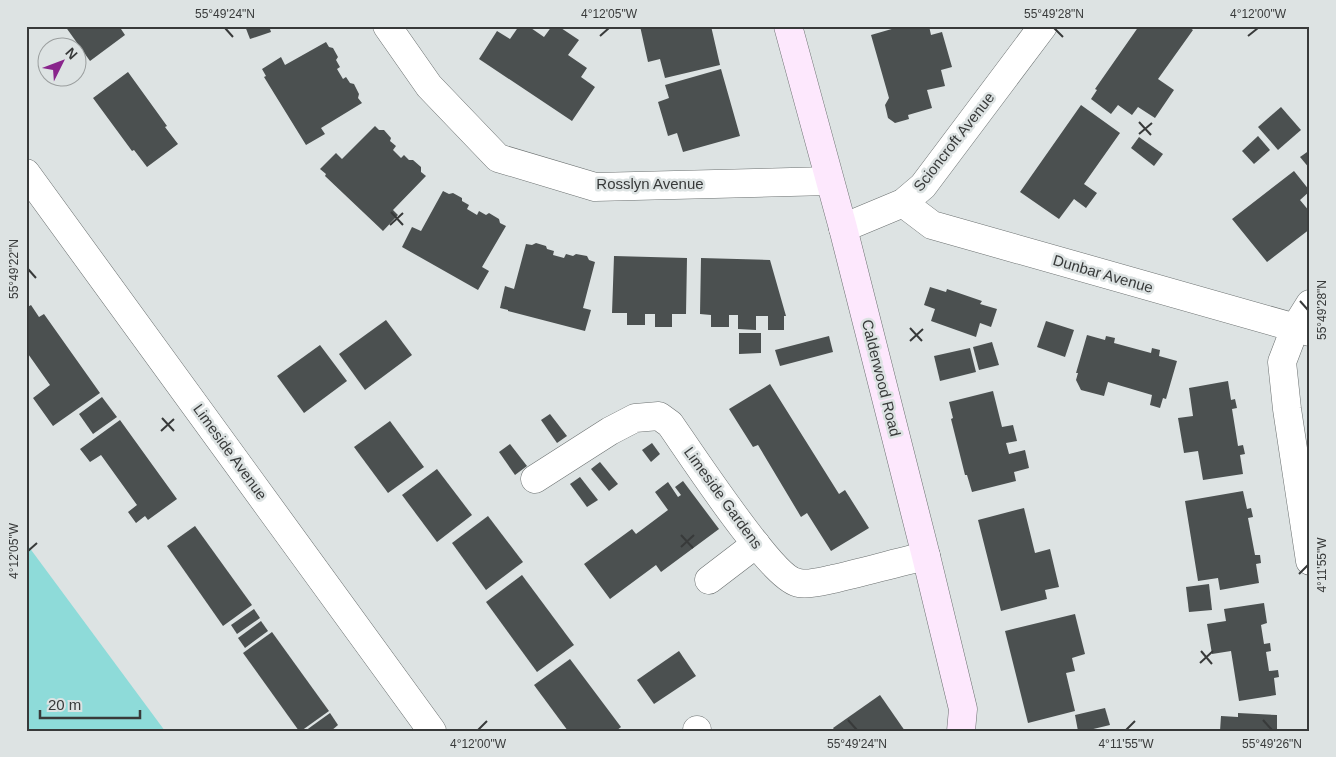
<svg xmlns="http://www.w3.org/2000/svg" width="1336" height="757" viewBox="0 0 1336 757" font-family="Arial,sans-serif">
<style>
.green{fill:#8edbd9}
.building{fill:#4b5050}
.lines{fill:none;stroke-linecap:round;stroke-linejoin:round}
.street-casing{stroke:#6b7070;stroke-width:29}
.secondary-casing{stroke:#6b7070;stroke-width:29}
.street{stroke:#fff;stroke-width:28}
.secondary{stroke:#fde8fd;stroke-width:28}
.ticks{fill:none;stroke:#383a3a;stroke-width:2}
.labels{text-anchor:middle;stroke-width:5;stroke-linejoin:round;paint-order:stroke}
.street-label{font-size:15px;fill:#383a3a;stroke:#dde3e3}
.neatline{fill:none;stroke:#383a3a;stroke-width:2}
.ticks-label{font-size:12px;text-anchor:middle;fill:#383a3a}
</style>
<rect width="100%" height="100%" fill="#dde3e3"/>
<polygon class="green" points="26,543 165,731 26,731"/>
<g class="building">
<polygon points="65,26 119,26 125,35 90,61"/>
<polygon points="245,26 269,26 271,32 250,39"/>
<polygon points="519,26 528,26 544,37 552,26 558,26 579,40 568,55 587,68 581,77 595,87 572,121 479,59 497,31 510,39"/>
<polygon points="640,26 711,26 720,65 665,78 660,59 648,62"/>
<polygon points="902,26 929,26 931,35 942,32 952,67 941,70 945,86 927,90 932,108 908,115 909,119 895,123 888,118 885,105 889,98 871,35"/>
<polygon points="1139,26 1187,26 1193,30 1158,79 1174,90 1155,118 1138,107 1132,115 1118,105 1111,114 1091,99 1097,90 1095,89"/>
<polygon points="326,42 329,47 333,48 338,57 336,60 340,67 337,69 343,79 346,77 350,83 354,84 359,94 358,98 362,103 321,128 325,134 306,145 264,77 266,76 262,69 281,57 285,65"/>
<polygon points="721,69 740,136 683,152 677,133 668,136 658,102 669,98 665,85"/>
<polygon points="128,72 167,126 165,127 178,144 147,167 134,150 132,151 93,98"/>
<polygon points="1081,105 1120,133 1084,184 1097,193 1086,208 1074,199 1059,219 1020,192"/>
<polygon points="1281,107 1301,130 1278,150 1258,127"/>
<polygon points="375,126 379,130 384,130 391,138 390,141 396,146 393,150 401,158 404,155 409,160 413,160 421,167 421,172 426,176 393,210 398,215 383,231 325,176 326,174 320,169 336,153 342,159"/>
<polygon points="1258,136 1270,150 1254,164 1242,151"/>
<polygon points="1139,137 1163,154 1154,166 1131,148"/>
<polygon points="1310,150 1310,169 1300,157"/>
<polygon points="1294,171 1310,191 1300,200 1310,212 1310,229 1267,262 1232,219"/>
<polygon points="443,191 449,194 453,193 462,198 462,201 469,205 467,209 477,215 479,211 486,215 489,213 499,219 500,223 506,226 482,267 489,271 478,290 402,247 412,227 421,231"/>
<polygon points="536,243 546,246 547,249 554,251 553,255 564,258 566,254 573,256 576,254 587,256 589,260 595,262 583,308 591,310 585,331 508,311 508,310 500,308 505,286 514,289 526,244 532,245"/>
<polygon points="614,256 687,258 686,314 672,314 672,327 655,327 655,314 645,314 645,325 627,325 627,313 612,313"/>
<polygon points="701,258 770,260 786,316 784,316 784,330 768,330 768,316 756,316 756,330 738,329 738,315 729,315 729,327 711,327 711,315 700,314"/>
<polygon points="930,287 946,292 947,289 982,301 980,304 997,309 991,327 980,323 976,337 931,321 935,309 924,305"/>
<polygon points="31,305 39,317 44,314 100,393 53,426 33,398 50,385 26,351 26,308"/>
<polygon points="386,320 412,355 365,390 339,354"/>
<polygon points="1046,321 1074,330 1065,357 1037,347"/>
<polygon points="739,333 761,333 761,353 739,354"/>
<polygon points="1087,335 1105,340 1106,336 1115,338 1114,343 1151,353 1152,348 1160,350 1159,356 1177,361 1166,399 1163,398 1160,408 1150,405 1152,395 1108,382 1104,396 1081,390 1076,380 1078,373 1076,373"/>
<polygon points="829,336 833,352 780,366 775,350"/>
<polygon points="992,342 999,365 979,370 973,347"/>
<polygon points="320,345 347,381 304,413 277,376"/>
<polygon points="970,348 976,372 940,381 934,356"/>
<polygon points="1228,381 1231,400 1235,399 1237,408 1232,409 1238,446 1243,445 1245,454 1240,455 1243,474 1203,480 1198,451 1184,453 1178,418 1193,416 1189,388"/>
<polygon points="770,384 839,494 845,490 869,528 831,551 807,513 801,517 758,445 753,447 729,409"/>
<polygon points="993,391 1002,427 1013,425 1017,441 1006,443 1009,454 1025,450 1029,468 1014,472 1016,481 972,492 967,475 965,475 951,419 953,418 949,402"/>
<polygon points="102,397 117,417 93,434 79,414"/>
<polygon points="550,414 567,436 557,443 541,420"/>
<polygon points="120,420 177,499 148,520 145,516 136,523 128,512 137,505 101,455 90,462 80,449"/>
<polygon points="390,421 424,467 388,493 354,447"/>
<polygon points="652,443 660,454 651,462 642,450"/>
<polygon points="510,444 527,466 515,475 499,452"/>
<polygon points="600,462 618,484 609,491 591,469"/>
<polygon points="437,469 472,515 437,542 402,495"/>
<polygon points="580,477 598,500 587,507 570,484"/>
<polygon points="683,481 719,529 661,572 656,565 610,599 584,564 632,529 636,534 668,510 655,492 668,482 678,497 681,495 675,487"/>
<polygon points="1243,491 1247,509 1251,508 1253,517 1248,518 1255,555 1260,555 1261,563 1256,564 1259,583 1220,590 1218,578 1198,581 1185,501"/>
<polygon points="1024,508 1035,553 1050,549 1059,587 1045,590 1047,599 1001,611 978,520"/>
<polygon points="488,516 523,562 486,590 452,543"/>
<polygon points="195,526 252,605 223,626 167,546"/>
<polygon points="522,575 574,645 537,672 486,602"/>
<polygon points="1209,584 1212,610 1189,612 1186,587"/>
<polygon points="1264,603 1267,623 1261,625 1264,644 1270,643 1271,651 1266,652 1269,671 1278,670 1279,677 1274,678 1276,695 1239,701 1231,651 1212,654 1207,624 1226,621 1224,609"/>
<polygon points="254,609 260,618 237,634 231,625"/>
<polygon points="1075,614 1085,654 1072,658 1075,671 1066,673 1075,711 1028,723 1005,631"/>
<polygon points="261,621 268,631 245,648 238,638"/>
<polygon points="272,632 329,711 301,731 299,731 243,653"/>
<polygon points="679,651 696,676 654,704 637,680"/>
<polygon points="570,659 621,727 616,731 568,731 534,685"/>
<polygon points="880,695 905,731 835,731 833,728"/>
<polygon points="1105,708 1110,725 1085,731 1078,731 1075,715"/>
<polygon points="330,713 338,725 331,731 305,731"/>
<polygon points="1238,713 1277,715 1277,731 1220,731 1221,716 1238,717"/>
</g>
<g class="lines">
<g class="street-casing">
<g id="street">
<polyline points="387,26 429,86 498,158 595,187 829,181"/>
<polyline points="26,173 432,731"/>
<polyline points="903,203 932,225 1310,332"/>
<polyline points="843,228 903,203 923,186 1043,26"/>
<polyline points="1310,304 1295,328 1282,362 1287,409 1310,561"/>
<path d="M535 479 610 431 635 418 659 416 670 424C689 451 773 580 799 583 810 585 823 581 833 579 864 572 895 563 926 556"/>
<polyline points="709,580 756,544"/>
<polyline points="697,730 697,731"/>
</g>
</g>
<g class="secondary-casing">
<polyline id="secondary" points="788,26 843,228 926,556 963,709 961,731"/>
</g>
<use href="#street" class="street"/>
<use href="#secondary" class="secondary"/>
</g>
<path class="ticks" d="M225 28 233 37M1054 28 1063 37M600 36 609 28M1248 36 1258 28M1139 122 1151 135M1139 134 1152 123M391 212 403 225M390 225 403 213M28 269 36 278M1300 301 1308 310M910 328 922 341M910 341 923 329M162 418 174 431M161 431 174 419M681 535 693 548M681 547 694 535M28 551 37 543M1299 574 1308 565M1201 651 1212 664M1200 663 1213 651M848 720 857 730M1263 720 1272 730M478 730 487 721M1126 730 1135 721"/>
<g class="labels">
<g class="street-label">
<text transform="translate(954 142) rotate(-52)" y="5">Scioncroft Avenue</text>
<text x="650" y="189">Rosslyn Avenue</text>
<text transform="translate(1103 274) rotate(16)" y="5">Dunbar Avenue</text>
<text transform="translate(881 378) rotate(76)" y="5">Calderwood Road</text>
<text transform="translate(230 452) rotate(54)" y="5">Limeside Avenue</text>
<text transform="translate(723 498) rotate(54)" y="5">Limeside Gardens</text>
</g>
</g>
<rect width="1336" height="757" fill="none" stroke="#dde3e3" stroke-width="55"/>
<g transform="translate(62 62) rotate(48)"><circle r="24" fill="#dde3e3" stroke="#9b9f9f"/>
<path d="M0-4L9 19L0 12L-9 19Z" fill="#89258c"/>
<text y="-8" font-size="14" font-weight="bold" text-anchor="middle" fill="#383a3a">N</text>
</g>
<path d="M40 710v8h100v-8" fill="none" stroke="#383a3a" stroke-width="2.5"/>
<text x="48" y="710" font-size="15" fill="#383a3a" stroke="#dde3e3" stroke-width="4" paint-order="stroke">20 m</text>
<rect x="28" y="28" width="1280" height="702" class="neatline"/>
<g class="ticks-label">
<text x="225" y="18">55°49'24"N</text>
<text x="609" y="18">4°12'05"W</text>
<text x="1054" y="18">55°49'28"N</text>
<text x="1258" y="18">4°12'00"W</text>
<text transform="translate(14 269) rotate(-90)" y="4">55°49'22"N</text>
<text transform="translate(1322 310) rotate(-90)" y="4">55°49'28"N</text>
<text transform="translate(14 551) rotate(-90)" y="4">4°12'05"W</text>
<text transform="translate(1322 565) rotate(-90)" y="4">4°11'55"W</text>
<text x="478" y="748">4°12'00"W</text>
<text x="857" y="748">55°49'24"N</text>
<text x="1126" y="748">4°11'55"W</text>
<text x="1272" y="748">55°49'26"N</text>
</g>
</svg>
